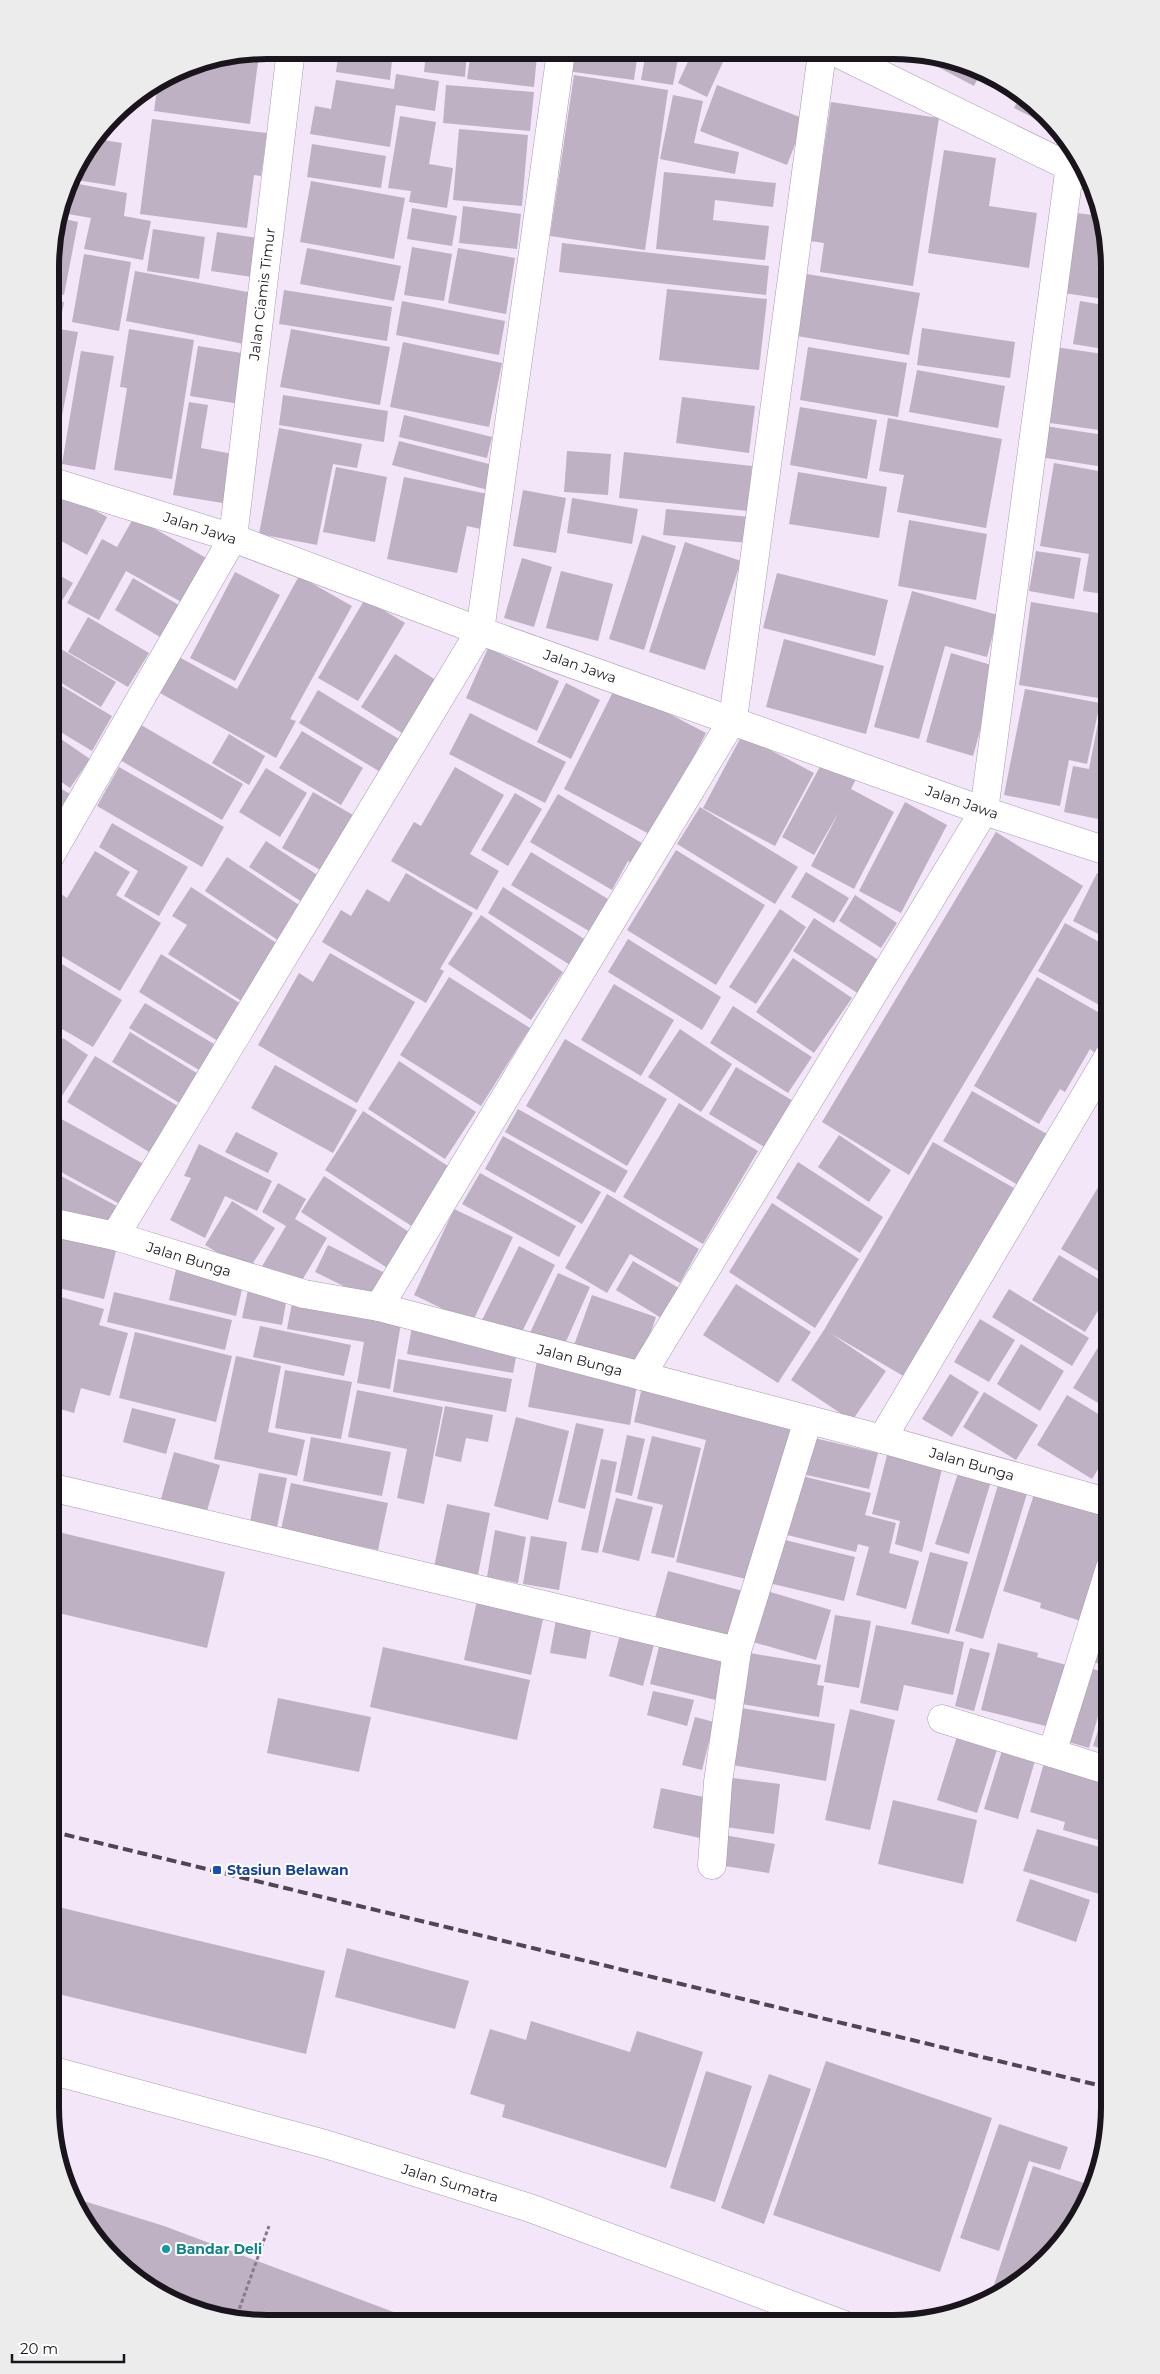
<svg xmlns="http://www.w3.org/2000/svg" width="1160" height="2374" viewBox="0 0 1160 2374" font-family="Montserrat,sans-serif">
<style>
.building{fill:#beb1c4}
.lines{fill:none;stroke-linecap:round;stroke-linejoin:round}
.minor-casing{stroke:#a79bad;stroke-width:29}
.trunk-casing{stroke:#a79bad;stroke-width:29}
.path{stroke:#867d8a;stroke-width:3;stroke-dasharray:4 2.5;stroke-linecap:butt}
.minor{stroke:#fff;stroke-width:28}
.trunk{stroke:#fff;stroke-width:28}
.rail{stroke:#4e4751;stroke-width:4;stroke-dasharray:10 5;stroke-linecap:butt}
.transit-dot{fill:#1a4fb4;stroke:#fff;stroke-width:2}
.culture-dot{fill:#0f9aa8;stroke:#fff;stroke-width:2}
.labels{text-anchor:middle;stroke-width:4;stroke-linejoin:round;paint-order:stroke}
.street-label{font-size:14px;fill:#1a151c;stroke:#fff}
.transit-label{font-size:14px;font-weight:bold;fill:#164399;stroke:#fff;text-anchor:start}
.culture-label{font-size:14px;font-weight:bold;fill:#0d838f;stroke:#fff;text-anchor:start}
.rim{fill:none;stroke:#1a151c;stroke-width:6}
</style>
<rect width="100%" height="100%" fill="#f3e6f9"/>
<g class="building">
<polygon points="267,50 278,50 278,56 253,53"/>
<polygon points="339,50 393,51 390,80 336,72"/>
<polygon points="426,51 467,51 465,77 424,72"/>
<polygon points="471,51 537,55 534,87 467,79"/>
<polygon points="569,52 638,52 634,80 566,71"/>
<polygon points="646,52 679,53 673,85 641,80"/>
<polygon points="692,53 727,53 707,97 678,83"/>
<polygon points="908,54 931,54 926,64"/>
<polygon points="941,56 982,70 974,86 936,66"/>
<polygon points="227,58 258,62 250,124 154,111 158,83 184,66"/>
<polygon points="396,74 439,81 435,111 396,105 390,147 310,134 315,106 331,109 336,80 394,89"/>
<polygon points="991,74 1011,87 1007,94 986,83"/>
<polygon points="574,75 668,90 645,250 550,236"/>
<polygon points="446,85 534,92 530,131 443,123"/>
<polygon points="717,85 805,119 787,165 700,131"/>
<polygon points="1021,94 1043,111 1038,120 1014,108"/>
<polygon points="673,95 703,101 694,143 739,152 735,174 660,159"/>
<polygon points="831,102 939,118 913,286 820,272 824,243 810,241"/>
<polygon points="400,116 436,122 429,164 453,168 447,208 409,202 411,191 388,188"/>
<polygon points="152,119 267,133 261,176 254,175 247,228 140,214"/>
<polygon points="459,129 528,135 522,206 453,200"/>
<polygon points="97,139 122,143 115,186 70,179 72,171"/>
<polygon points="312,144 386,156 381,188 307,177"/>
<polygon points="944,150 996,158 989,206 1037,213 1029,268 928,253"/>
<polygon points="664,172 776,183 773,207 715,200 713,220 769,226 765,260 656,249"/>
<polygon points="311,181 405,198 394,259 300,242"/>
<polygon points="73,183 127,193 124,216 151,221 143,260 84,249 91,218 68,214"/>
<polygon points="463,206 521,214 517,249 459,243"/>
<polygon points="412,208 457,216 452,246 407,239"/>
<polygon points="1076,213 1102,216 1110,267 1110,300 1064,293"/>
<polygon points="60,218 78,222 64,295 50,292 50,253"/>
<polygon points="153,229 205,237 199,279 147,271"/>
<polygon points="217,232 258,238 252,277 211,271"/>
<polygon points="562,243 769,266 766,295 559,272"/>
<polygon points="412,247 452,254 444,301 404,295"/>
<polygon points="307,248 401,266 394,301 300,284"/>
<polygon points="458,248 515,258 506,314 448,303"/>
<polygon points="84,254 131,262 119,331 72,322"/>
<polygon points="135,271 253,293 244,344 126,321"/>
<polygon points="807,274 920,293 909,355 797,336"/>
<polygon points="667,289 767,299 759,370 659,360"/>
<polygon points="284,290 392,307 387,341 279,324"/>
<polygon points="50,300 64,302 59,329 78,332 55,453 50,452"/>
<polygon points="402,301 505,321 499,355 396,335"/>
<polygon points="1080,301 1110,306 1109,350 1073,344"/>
<polygon points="922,328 1015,342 1010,378 917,365"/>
<polygon points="129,329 194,340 172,479 114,470 127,388 120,387"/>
<polygon points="291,329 390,347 380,405 280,387"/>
<polygon points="403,342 502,363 489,427 390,407"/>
<polygon points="198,346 248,354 240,404 190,396"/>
<polygon points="808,347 907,363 898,417 800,400"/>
<polygon points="1055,347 1110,355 1099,430 1043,422"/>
<polygon points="81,351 114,356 95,470 62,464"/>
<polygon points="917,370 1005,386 998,428 909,412"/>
<polygon points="283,395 388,411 384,442 279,425"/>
<polygon points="682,397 755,406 749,453 676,443"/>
<polygon points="189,402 208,405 201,448 238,455 229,504 173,495"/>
<polygon points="800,407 877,420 867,479 790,465"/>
<polygon points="404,415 492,437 487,458 399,437"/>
<polygon points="888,418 1002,439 986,528 897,512 904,475 879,471"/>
<polygon points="1045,426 1110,436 1110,468 1040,457"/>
<polygon points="279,428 362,444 357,468 333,464 317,545 259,534"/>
<polygon points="399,441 497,466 492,491 392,465"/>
<polygon points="567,451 611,454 608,495 564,492"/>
<polygon points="624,452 752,466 748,511 619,498"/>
<polygon points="1054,463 1110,473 1110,595 1083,591 1089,554 1040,546"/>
<polygon points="336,467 387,477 375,542 323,532"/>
<polygon points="798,472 887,487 879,538 789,524"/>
<polygon points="404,477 493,495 485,530 467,526 457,573 387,559"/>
<polygon points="56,489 107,517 87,555 50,535 50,499"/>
<polygon points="523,490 566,498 556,553 513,546"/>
<polygon points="572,498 638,509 632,544 567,533"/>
<polygon points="666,509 750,517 748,543 663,535"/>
<polygon points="134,517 208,559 183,603 126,571 99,620 67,603 102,539 117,547"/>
<polygon points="909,520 987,534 976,600 898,586"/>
<polygon points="642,535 676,546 644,650 609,639"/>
<polygon points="685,542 741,561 705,670 649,652"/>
<polygon points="1036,551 1081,558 1074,599 1029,591"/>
<polygon points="522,558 552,567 534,627 504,618"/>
<polygon points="50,570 73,583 50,620"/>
<polygon points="561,571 613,584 598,641 546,628"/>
<polygon points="235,572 280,595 235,681 190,658"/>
<polygon points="777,573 888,600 875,656 763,628"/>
<polygon points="299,576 352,606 290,719 296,721 276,758 160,693 179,657 237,689"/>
<polygon points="133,578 184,608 165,640 115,610"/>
<polygon points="912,591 998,615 987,657 945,646 919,739 874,727"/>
<polygon points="365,599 405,623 358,701 318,678"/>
<polygon points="1031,602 1110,615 1110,700 1019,685"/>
<polygon points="88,617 149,653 128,687 68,652"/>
<polygon points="784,639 884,666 866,734 766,707"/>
<polygon points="51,643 116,682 101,707 50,676"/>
<polygon points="488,648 559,681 537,731 466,698"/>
<polygon points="951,653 998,667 973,756 926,742"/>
<polygon points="395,654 439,682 405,735 361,707"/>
<polygon points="50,679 112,716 92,751 54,728 50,734"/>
<polygon points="566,683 600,700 571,759 537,742"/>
<polygon points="616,686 706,733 653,836 564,789"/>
<polygon points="1025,689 1100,703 1087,764 1069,760 1060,806 1004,795"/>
<polygon points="318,690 402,741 382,773 299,723"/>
<polygon points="1101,707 1110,709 1110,760 1098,819 1064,812 1073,766 1089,769"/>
<polygon points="470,713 566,762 545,803 449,754"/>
<polygon points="141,725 243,784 222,820 120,760"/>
<polygon points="302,731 363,768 341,805 279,768"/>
<polygon points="229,734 265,756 249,785 212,763"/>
<polygon points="742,735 814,773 775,846 703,808"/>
<polygon points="58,737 90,759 70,788 50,774 50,747"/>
<polygon points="823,761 856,779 851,789 894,812 854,889 811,866 839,812 814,855 782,837"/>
<polygon points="119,767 224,827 202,867 97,806"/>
<polygon points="455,767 504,795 470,854 499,871 477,910 391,861 414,822 421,826"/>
<polygon points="266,768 307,793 280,837 239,812"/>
<polygon points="50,782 70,794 54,819 62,824 50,843"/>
<polygon points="1110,782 1110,825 1100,823"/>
<polygon points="313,792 360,819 329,875 282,848"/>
<polygon points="515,793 542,809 508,866 481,850"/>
<polygon points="558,794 647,846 636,866 628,861 612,890 530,842"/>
<polygon points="905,802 947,825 901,913 859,891"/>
<polygon points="700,807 798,867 775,904 677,844"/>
<polygon points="112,823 188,867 159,916 124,896 138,871 99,847"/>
<polygon points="996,832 1083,886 909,1175 822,1122"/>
<polygon points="266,841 328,882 311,908 249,867"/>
<polygon points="676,850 765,905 716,985 627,930"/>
<polygon points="95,851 130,872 116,895 161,923 120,991 50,949 50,891 52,888 67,898"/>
<polygon points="531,852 608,899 589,931 511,885"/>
<polygon points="227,857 308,911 285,945 205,891"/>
<polygon points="806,872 849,898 834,923 791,897"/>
<polygon points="406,873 473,913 440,969 444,971 426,1003 322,942 341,910 351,916 367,889 389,902"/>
<polygon points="1097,873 1110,879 1110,940 1073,921"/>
<polygon points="191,887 287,950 243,1002 168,954 187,925 172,916"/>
<polygon points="503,887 586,940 570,965 488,913"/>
<polygon points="855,895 897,923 881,948 839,921"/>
<polygon points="780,909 806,927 756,1004 729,987"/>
<polygon points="481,915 563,972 531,1020 448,964"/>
<polygon points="814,918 880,961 859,994 793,951"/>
<polygon points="1065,923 1110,948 1110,1011 1038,971"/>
<polygon points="628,939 721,997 702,1030 608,972"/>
<polygon points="330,953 415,1002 357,1103 258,1045 299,973 313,982"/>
<polygon points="161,954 249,1009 226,1046 139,992"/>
<polygon points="50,957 122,1000 93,1047 50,1022"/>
<polygon points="793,958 852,998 814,1053 756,1012"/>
<polygon points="449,977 530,1028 481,1106 400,1055"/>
<polygon points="1037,977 1110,1019 1110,1027 1095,1053 1090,1049 1065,1092 1060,1089 1039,1124 974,1086"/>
<polygon points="614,984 674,1020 641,1076 581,1040"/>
<polygon points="145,1003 224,1050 209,1076 129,1028"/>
<polygon points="733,1006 812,1057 788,1093 710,1043"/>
<polygon points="680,1029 732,1064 701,1112 648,1077"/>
<polygon points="130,1032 208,1080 191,1110 112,1062"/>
<polygon points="63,1038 88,1055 55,1107 50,1104 50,1058"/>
<polygon points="565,1039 667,1099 627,1166 526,1106"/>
<polygon points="95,1056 181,1108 154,1155 67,1102"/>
<polygon points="399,1061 476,1112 445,1159 368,1109"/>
<polygon points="275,1065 357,1110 333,1153 251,1108"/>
<polygon points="736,1067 800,1105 773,1152 709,1114"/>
<polygon points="972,1091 1047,1134 1018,1185 943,1141"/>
<polygon points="679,1103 758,1151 703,1244 623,1197"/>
<polygon points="518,1109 628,1171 615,1193 505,1132"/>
<polygon points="363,1111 451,1168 413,1227 325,1170"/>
<polygon points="54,1115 151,1168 129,1209 50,1166 50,1122"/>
<polygon points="236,1132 278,1153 268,1173 225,1152"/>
<polygon points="839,1135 891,1170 869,1202 818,1167"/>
<polygon points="503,1136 601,1192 582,1224 485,1169"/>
<polygon points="933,1142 1014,1188 905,1377 830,1333 886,1371 852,1421 791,1380 824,1330"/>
<polygon points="199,1144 272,1181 257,1211 225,1196 205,1238 170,1220 191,1178 184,1176"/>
<polygon points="1110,1154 1110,1176 1100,1170"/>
<polygon points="798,1162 883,1217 860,1253 776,1198"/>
<polygon points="50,1170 124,1210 111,1233 50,1217"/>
<polygon points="480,1173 576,1226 559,1257 462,1204"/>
<polygon points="324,1176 415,1236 392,1271 301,1212"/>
<polygon points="278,1183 306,1199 295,1219 327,1238 297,1289 261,1268 286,1226 262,1212"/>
<polygon points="1100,1184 1110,1190 1110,1278 1061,1249"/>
<polygon points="607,1194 699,1249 680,1283 630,1254 607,1293 565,1268"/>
<polygon points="232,1201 275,1228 248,1271 205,1245"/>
<polygon points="772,1203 859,1259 815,1328 729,1272"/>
<polygon points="454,1209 513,1237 472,1323 414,1295"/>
<polygon points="50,1230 117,1247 104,1299 50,1286"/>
<polygon points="328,1245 385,1273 372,1300 315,1272"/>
<polygon points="519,1246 555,1265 518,1340 481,1322"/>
<polygon points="1059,1255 1110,1286 1110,1291 1085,1332 1032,1300"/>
<polygon points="633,1261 684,1291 666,1321 616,1290"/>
<polygon points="177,1265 244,1280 236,1316 169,1300"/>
<polygon points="558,1273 590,1287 561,1353 528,1337"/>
<polygon points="736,1284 811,1332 778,1383 703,1335"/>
<polygon points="1009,1289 1089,1338 1072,1366 992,1317"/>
<polygon points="248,1290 287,1297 282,1325 242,1318"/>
<polygon points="114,1292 232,1320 225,1350 107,1322"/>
<polygon points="50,1294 104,1309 99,1325 128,1333 110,1396 81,1388 74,1413 50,1406"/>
<polygon points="592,1295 656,1317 638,1371 573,1348"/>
<polygon points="293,1298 402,1317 390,1389 357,1383 364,1342 287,1329"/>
<polygon points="980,1319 1015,1340 989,1382 954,1362"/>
<polygon points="260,1326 351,1345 344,1376 253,1357"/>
<polygon points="412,1327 518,1347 513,1373 407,1354"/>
<polygon points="135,1332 232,1356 216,1422 119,1398"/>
<polygon points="1102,1341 1110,1345 1110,1410 1073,1388"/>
<polygon points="1021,1344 1064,1371 1040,1411 997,1384"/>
<polygon points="236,1356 281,1366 268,1432 305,1440 297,1476 214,1459"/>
<polygon points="398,1359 512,1379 506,1412 393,1392"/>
<polygon points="537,1361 638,1379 630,1425 528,1407"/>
<polygon points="285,1370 352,1382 341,1439 275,1428"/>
<polygon points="950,1374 979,1392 952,1437 922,1419"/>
<polygon points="643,1383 794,1420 754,1581 676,1562 706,1440 634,1422"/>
<polygon points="357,1390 443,1407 424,1504 397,1498 407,1449 348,1437"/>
<polygon points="984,1392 1038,1425 1016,1460 963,1427"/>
<polygon points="1067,1395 1110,1421 1110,1450 1092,1479 1037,1445"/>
<polygon points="445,1406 493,1415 488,1442 466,1438 461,1462 435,1456"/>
<polygon points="132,1408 176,1419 166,1454 123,1442"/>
<polygon points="516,1417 569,1431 548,1520 494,1506"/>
<polygon points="576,1423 604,1429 585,1509 558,1502"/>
<polygon points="627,1435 645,1439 632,1496 615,1492"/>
<polygon points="652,1436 701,1448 674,1558 651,1553 663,1505 637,1499"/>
<polygon points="311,1437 391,1452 382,1496 303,1481"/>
<polygon points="810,1437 878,1453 869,1489 802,1474"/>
<polygon points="174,1452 220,1465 207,1511 161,1499"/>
<polygon points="887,1455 942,1469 922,1552 895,1544 900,1521 872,1514"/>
<polygon points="601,1459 617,1462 598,1553 581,1550"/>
<polygon points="960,1467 992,1478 969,1554 935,1544"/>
<polygon points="259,1473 287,1478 277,1527 250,1522"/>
<polygon points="798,1475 871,1493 865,1515 896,1523 889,1553 919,1561 906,1609 856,1595 869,1547 858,1544 856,1552 783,1534"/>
<polygon points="1000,1478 1029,1487 983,1639 955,1631"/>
<polygon points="291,1483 388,1503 378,1550 281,1530"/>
<polygon points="1036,1488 1110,1507 1110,1530 1081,1621 1040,1608 1041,1603 1003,1591"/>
<polygon points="616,1498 653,1507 639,1561 602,1552"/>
<polygon points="447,1504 490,1513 478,1575 434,1567"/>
<polygon points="50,1530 225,1572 207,1648 50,1611"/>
<polygon points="495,1530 526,1537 518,1583 487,1577"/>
<polygon points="531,1536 567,1542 559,1590 523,1584"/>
<polygon points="781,1539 855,1557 844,1601 769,1583"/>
<polygon points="930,1552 968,1562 949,1634 911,1624"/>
<polygon points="668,1571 743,1591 729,1642 654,1622"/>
<polygon points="767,1591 831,1610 816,1660 753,1642"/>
<polygon points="478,1596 545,1610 531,1675 464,1660"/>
<polygon points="557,1614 593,1620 586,1659 550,1653"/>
<polygon points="835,1615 871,1621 859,1688 824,1682"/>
<polygon points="1097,1623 1110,1627 1110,1667 1086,1660"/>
<polygon points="876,1625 964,1642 953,1695 904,1685 898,1711 860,1703"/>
<polygon points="622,1627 656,1637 643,1686 609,1676"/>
<polygon points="661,1638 731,1655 720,1701 650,1684"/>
<polygon points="998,1643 1038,1653 1037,1657 1070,1666 1054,1728 981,1710"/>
<polygon points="383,1647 530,1680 517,1740 370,1707"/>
<polygon points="970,1648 990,1653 974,1711 955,1706"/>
<polygon points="744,1652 821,1665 817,1685 824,1686 819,1717 735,1703"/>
<polygon points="1083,1666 1110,1674 1089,1748 1061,1740"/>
<polygon points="653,1691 694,1700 687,1726 647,1715"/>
<polygon points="1109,1696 1110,1696 1110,1751 1093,1746"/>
<polygon points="278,1698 371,1717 359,1772 267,1753"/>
<polygon points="736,1707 835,1724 826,1781 726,1764"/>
<polygon points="850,1709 895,1720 870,1830 825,1820"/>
<polygon points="695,1717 714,1722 702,1770 682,1765"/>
<polygon points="959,1730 999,1743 977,1813 937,1800"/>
<polygon points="1004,1744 1037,1754 1018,1819 984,1809"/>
<polygon points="1046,1756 1110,1774 1110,1825 1105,1842 1063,1830 1065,1822 1030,1812"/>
<polygon points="725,1777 780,1784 774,1834 718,1826"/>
<polygon points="661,1788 713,1799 705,1839 653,1828"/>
<polygon points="893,1800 977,1820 963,1884 878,1864"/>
<polygon points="1037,1829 1110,1850 1099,1894 1023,1871"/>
<polygon points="724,1835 775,1844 769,1873 719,1865"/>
<polygon points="1030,1879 1090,1900 1076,1942 1016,1921"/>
<polygon points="50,1905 325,1971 306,2054 50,1992"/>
<polygon points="347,1948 469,1981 455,2029 335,1997"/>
<polygon points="531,2021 630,2052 637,2031 703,2052 666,2168 502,2117 505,2105 470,2094 490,2029 526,2040"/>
<polygon points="826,2061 992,2118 940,2272 773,2215"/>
<polygon points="706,2071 752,2086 715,2202 670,2188"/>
<polygon points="769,2074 811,2089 764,2224 721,2208"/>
<polygon points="999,2124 1068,2147 1060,2170 1029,2161 999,2251 960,2238"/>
<polygon points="1033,2166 1087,2184 1075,2223 1065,2239 1014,2287 997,2295 991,2294"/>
<polygon points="71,2197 164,2226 423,2323 239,2322 171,2302 124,2270 87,2228"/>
</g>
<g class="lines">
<g class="minor-casing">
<g id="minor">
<polyline points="839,54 1088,176"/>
<polyline points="50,481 233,538 480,631 984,811 1110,852"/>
<polyline points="50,856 233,538 291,50"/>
<polyline points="50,1222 115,1236 304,1294 379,1307 882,1439 1110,1503"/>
<polyline points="115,1236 480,631 561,52"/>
<polyline points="379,1307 733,719 822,53"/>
<polyline points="641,1376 984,811 1070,165"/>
<polyline points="882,1439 1110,1054"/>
<polyline points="50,1487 737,1651"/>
<polyline points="942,1719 1110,1771"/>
<polyline points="1052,1753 1110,1568"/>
<polyline points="712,1865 718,1782 737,1651 808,1420"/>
</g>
</g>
<g class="trunk-casing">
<polyline id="trunk" points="50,2070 325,2144 530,2208 842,2324"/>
</g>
<polyline class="path" points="235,2321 269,2226"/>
<use href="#minor" class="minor"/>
<use href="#trunk" class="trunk"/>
<polyline class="rail" points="50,1831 1110,2088"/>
</g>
<rect class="transit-dot" x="212" y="1865" width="10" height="10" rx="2.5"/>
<circle class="culture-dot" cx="166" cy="2249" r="5"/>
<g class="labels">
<g class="street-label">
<text transform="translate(262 294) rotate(-83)" y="5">Jalan Ciamis Timur</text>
<text transform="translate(200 528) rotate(18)" y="5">Jalan Jawa</text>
<text transform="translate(580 666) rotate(19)" y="5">Jalan Jawa</text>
<text transform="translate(962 802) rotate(19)" y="5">Jalan Jawa</text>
<text transform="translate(189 1259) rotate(17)" y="5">Jalan Bunga</text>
<text transform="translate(580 1360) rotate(15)" y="5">Jalan Bunga</text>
<text transform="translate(972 1464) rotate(16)" y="5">Jalan Bunga</text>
<text transform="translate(450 2183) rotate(17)" y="5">Jalan Sumatra</text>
</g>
<g class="transit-label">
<text x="227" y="1875">Stasiun Belawan</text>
</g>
<g class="culture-label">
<text x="176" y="2254">Bandar Deli</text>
</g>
</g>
<path d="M0 0H1160V2374H0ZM267 59H893A208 208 0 0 1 1101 267V2107A208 208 0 0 1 893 2315H267A208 208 0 0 1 59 2107V267A208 208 0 0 1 267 59Z" fill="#edeced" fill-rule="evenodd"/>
<path class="rim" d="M267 59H893A208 208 0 0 1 1101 267V2107A208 208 0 0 1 893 2315H267A208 208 0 0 1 59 2107V267A208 208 0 0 1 267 59Z"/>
<path d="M12 2354v8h112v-8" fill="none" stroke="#1a151c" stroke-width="2.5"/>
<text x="20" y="2354" font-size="15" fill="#1a151c" stroke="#ffffff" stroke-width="4" paint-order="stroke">20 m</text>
</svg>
